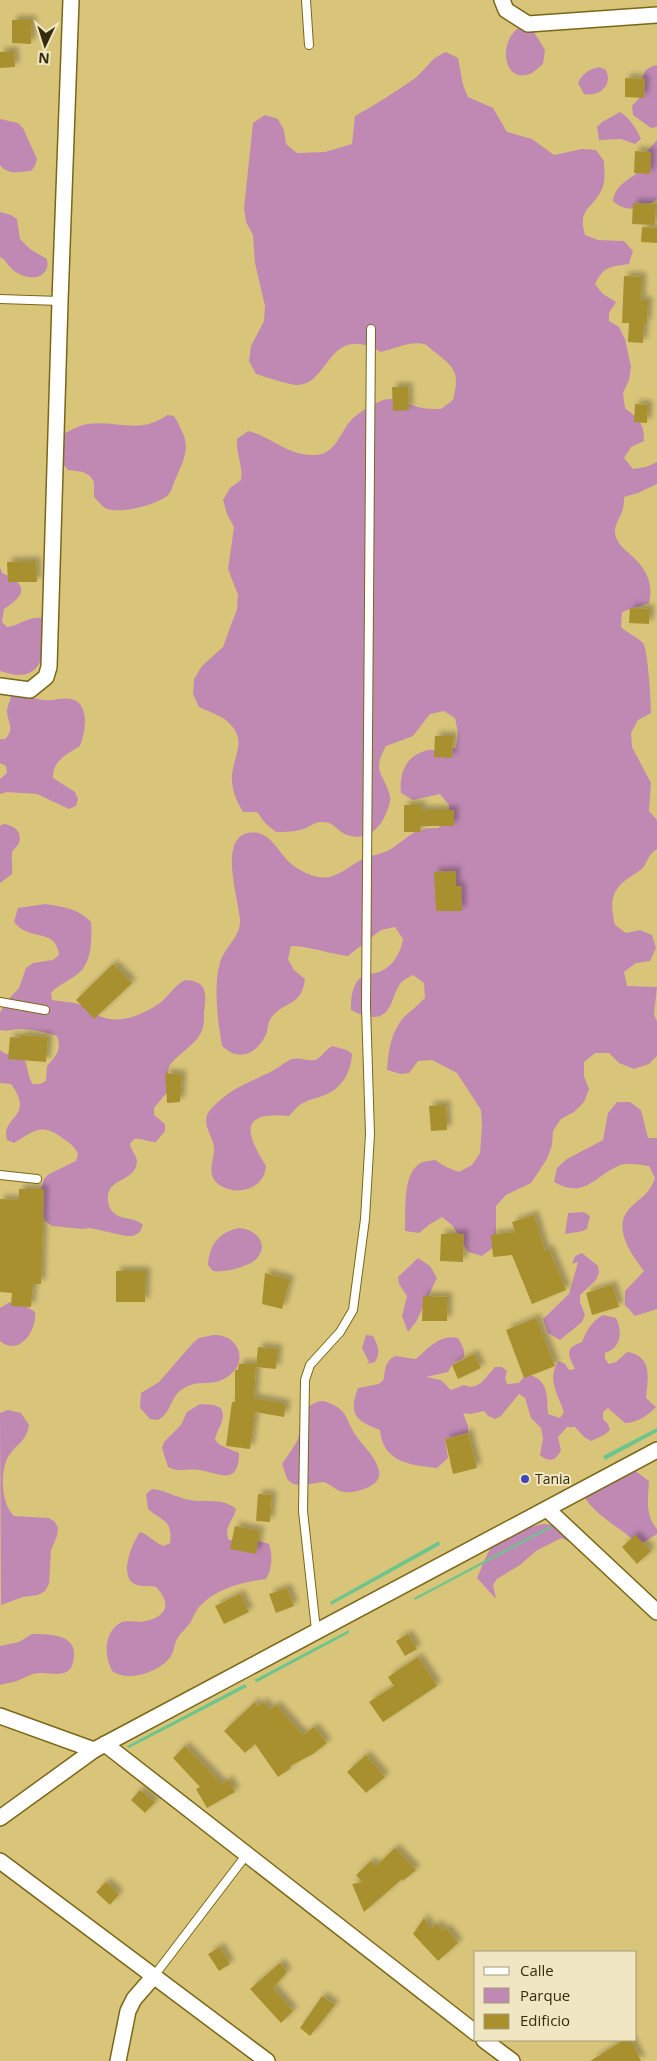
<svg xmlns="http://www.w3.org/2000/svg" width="657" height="2061" viewBox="0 0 657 2061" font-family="'Open Sans',sans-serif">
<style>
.green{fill:#c089b4}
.water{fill:#6cc58d}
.building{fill:#a9902d;filter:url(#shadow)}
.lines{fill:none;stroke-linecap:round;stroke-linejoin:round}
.lane-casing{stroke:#7b6717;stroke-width:10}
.street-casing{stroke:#7b6717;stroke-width:18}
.lane{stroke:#fff;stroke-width:8}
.street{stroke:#fff;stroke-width:15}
.poi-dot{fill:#4147bc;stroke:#f0e6c1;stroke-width:2}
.labels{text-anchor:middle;stroke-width:4;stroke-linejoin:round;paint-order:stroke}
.poi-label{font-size:14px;fill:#342c0c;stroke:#f0e6c1;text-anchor:start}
</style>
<defs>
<filter id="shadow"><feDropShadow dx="4.5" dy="-4.5" stdDeviation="2.5" flood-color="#0004"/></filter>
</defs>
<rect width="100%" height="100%" fill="#d9c57a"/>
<g class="green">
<path d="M522 26 534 32 545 50 543 64C538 68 533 74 526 75 502 80 498 38 522 26Z"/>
<path d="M446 52 458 58 463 85 468 97 493 108 507 132 532 139 554 155 582 149 596 150 604 161C604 169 606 181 602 189 593 209 577 208 585 235L598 240 624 241 633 251 629 264C610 267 604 266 595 284L603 294 616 302 609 313V321L619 327 625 339 631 367 629 380 623 393 625 408C639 420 644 422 644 441L631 447 624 458 633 469 646 467 657 462V484L638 493 624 497C624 500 624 505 623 508 621 519 612 525 616 537 619 545 625 550 631 555 646 568 654 584 649 603L622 612 621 627C627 633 637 637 643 643 648 649 651 703 651 713L638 720 631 733 632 747 651 783 649 811 657 820V849C647 856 649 859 643 868 640 871 634 874 630 877 610 890 610 903 615 925L626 933 640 930 652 935 656 948 650 961 636 963 624 972 627 986 657 987 654 1014 657 1022V1056L649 1064 634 1069 619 1063 609 1053H595L584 1062V1076L589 1089 584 1102 574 1112 561 1119 553 1131 552 1145 547 1159 531 1183 506 1195 496 1206V1234L494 1247 482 1256 468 1252 453 1226 442 1217 430 1224 419 1233 405 1231C406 1211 402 1176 419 1164 423 1161 430 1161 435 1160L446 1167 459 1172 472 1165 480 1153 482 1125 481 1110 457 1073 432 1060 418 1061 409 1073 401 1074 387 1070C388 1051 391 1032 404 1017 411 1011 418 1005 425 998L424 983 413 975C409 977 403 980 400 984 395 991 394 999 390 1006 382 1023 364 1017 351 1010 351 996 352 980 367 974 371 973 375 974 379 972 393 967 401 952 403 939L395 927 381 930 348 956C328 954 311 946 291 946L288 959 294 970 305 979C301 1008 286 999 271 1018 268 1022 268 1027 267 1032 262 1045 250 1058 235 1054 230 1053 225 1048 222 1046 218 1023 213 985 220 963 224 947 241 937 240 920 239 900 218 839 248 833 269 829 277 850 289 862 299 871 317 880 330 877 343 873 351 865 363 859 372 855 383 854 391 849 411 836 412 828 438 828L449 819V805L440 794 413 800 401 793C399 773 406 755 428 750 432 749 437 751 441 751 446 751 451 749 456 748L458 733 455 718 444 711 430 714 413 736 386 746C371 773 384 772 390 796 391 803 387 812 384 818 376 834 359 842 343 833 334 827 332 821 320 822 315 822 311 826 306 828 297 832 285 832 276 832L265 823 257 812H243C236 801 231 788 232 775 234 754 248 740 227 721 220 715 207 711 199 707L193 694 194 679 202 666 223 647 237 609 238 595 228 569 234 527 227 514 223 500 230 488 241 480C243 464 236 455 237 439L248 431C270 436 287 455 312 455 336 456 339 433 352 419 361 411 377 400 389 399 398 398 406 404 415 406 423 409 432 409 441 409L453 400C459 374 457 369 436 353 432 351 428 345 424 344 410 341 394 349 381 352 328 322 330 384 298 385 289 385 266 377 256 374L249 361 251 346 264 321 265 306 255 263 253 235 246 222 244 208 253 123 265 115 278 119 284 130 286 144 297 153 325 152 352 144 355 116C375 105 395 92 414 79 427 69 429 59 446 52Z"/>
<path d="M657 65V127L651 128 633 115 632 106 642 95C642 81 640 68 657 65Z"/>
<path d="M599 67 606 70C613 85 600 97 584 94L578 83C582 74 589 69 599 67Z"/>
<path d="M620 112C629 117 637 129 641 139L635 144 621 139 599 140 597 127 602 122Z"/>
<path d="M0 119 18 123 23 128 37 159 35 166 31 171C20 172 7 175 0 165Z"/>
<path d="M657 140V199C644 210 625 213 613 201 615 184 630 180 642 169L643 156Z"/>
<path d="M0 212 11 215 17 219 20 239 30 249 47 259C48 265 48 269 43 274 35 281 18 276 11 268 7 264 5 259 0 257Z"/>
<path d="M167 415 174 416C191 445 188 450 176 478 173 483 172 492 168 495 157 505 118 515 105 508 101 505 97 500 94 497V482L90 476 83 472 68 470 59 459 63 434C72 430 79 425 88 424 117 420 140 435 167 415Z"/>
<path d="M0 567 2 573C27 584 28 594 4 609L2 622 7 627C21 625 31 614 46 619 46 639 47 674 20 675 13 675 7 673 0 671Z"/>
<path d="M14 692C24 695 34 699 44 700 53 701 62 697 71 699 91 703 85 733 80 746 67 754 52 761 53 778L75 792 78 799 76 806 69 809 37 794 7 792 0 794V779L7 773 6 766 0 763V739H5C15 729 8 723 7 712 7 705 11 698 14 692Z"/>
<path d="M3 824C13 825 23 831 19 843 17 846 13 850 12 853 11 860 13 867 12 874L0 883V826Z"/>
<path d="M45 904C63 907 78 908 91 922 92 937 92 961 80 972 71 980 59 984 51 993L52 1000C60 1002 70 1001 78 1004 87 1007 94 1014 102 1017 121 1024 141 1015 157 1005 168 998 173 986 185 980 209 981 206 995 204 1013 204 1021 204 1029 199 1036 193 1046 172 1059 169 1067 167 1073 169 1083 169 1090L154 1108V1115L165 1124V1131L156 1142C148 1142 142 1138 134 1139L130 1144C131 1151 137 1155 137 1162 135 1183 106 1177 108 1200 108 1204 109 1207 112 1211 120 1221 134 1216 143 1225L140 1232 133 1236H126L90 1228 82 1229 52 1226 45 1221 42 1215 40 1193 44 1179 49 1174 76 1161 78 1154C74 1145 68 1142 61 1137 41 1122 32 1132 14 1143L7 1140C0 1116 36 1118 11 1084L0 1083V1050L4 1053 24 1059C29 1068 27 1077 33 1084H40L46 1081 47 1066C56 1056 62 1050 57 1036 45 1032 33 1029 20 1029 13 1029 7 1032 0 1030V1013L5 1003 19 988 26 968 33 963 53 960 59 955C56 927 29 942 14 922L18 908Z"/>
<path d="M332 1046 347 1050 352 1054C351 1072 342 1088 325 1095 318 1098 310 1099 303 1103 297 1106 293 1112 289 1116 238 1111 246 1134 266 1166 265 1187 241 1196 223 1187 206 1178 212 1166 214 1151 215 1137 203 1130 207 1115 209 1110 213 1107 217 1103 235 1086 251 1082 272 1071 279 1068 284 1062 292 1059 299 1057 307 1061 315 1060 321 1058 325 1050 332 1046Z"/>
<path d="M617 1102H630L641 1110 648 1138H657V1309L635 1316 625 1305V1291L644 1271C632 1255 611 1227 630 1208 642 1196 648 1196 655 1178L649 1166C641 1165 625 1162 618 1166 592 1178 585 1199 554 1182L557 1168 567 1159 603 1140 608 1113Z"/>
<path d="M584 1212 590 1216 587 1229C580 1233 573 1232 565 1234L568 1213Z"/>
<path d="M239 1228C256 1229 271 1245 255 1260 247 1267 223 1273 213 1271L208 1265C209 1245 219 1232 239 1228Z"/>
<polygon points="582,1253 598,1266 599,1273 596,1280 580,1295 580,1302 585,1315 582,1322 560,1340 548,1333 543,1319 569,1294 578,1262 572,1264 575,1256"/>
<polygon points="418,1258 430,1266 437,1278 416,1322 408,1332 402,1316 407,1296 399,1284 398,1277"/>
<path d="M10 1302 24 1305 35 1312C37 1331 19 1357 0 1341V1308Z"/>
<path d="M603 1315 616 1318C623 1332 621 1348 605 1353V1359L609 1364 616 1362 627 1352C653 1356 648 1378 646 1398L656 1407C648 1416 636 1423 625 1423L608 1408 603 1412V1419L608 1424 610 1430 604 1435 591 1441 584 1437 575 1427H567L558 1437 561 1450C556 1461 549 1463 540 1455L543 1438 541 1428 531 1418 525 1398 519 1394 501 1416 495 1419 488 1416 484 1411 470 1414 463 1413 468 1426V1433L445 1439 448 1458 437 1468C411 1465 383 1463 380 1430 356 1421 348 1414 358 1388L379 1384 384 1379C385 1368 385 1362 395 1356L416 1359C429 1348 440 1334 458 1338 462 1345 465 1349 464 1357L452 1365 448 1372 426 1377 441 1380 451 1390 464 1385C478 1392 486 1377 495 1367H502L507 1371 505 1378 507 1384 519 1383 524 1377 530 1375C549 1381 547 1397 548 1414L560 1418 564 1412C558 1395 546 1377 559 1361L565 1364 569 1370 575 1369C569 1356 563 1348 582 1342 587 1330 592 1321 603 1315Z"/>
<path d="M213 1335C221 1335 228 1336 234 1343 246 1357 237 1373 222 1380 209 1386 196 1379 181 1390 170 1398 172 1412 158 1420L150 1419 140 1408 141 1393 159 1382 193 1343 199 1338Z"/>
<path d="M366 1335 373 1336C378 1346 381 1352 375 1362L367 1364 369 1362 362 1348Z"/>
<path d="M323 1401C330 1403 338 1406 343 1412 347 1417 349 1424 352 1429 359 1443 376 1455 379 1471 383 1486 355 1494 344 1492 336 1491 332 1485 324 1482 314 1482 297 1490 288 1480 286 1477 284 1469 282 1464 287 1456 293 1449 297 1441 304 1425 299 1403 323 1401Z"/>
<path d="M200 1404 214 1405 221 1408C227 1420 217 1428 215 1440L220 1445 239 1453C239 1488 217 1472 199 1470 187 1468 179 1473 168 1467L162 1448 164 1442 181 1425 187 1412Z"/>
<path d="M8 1410 21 1413 29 1425C27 1441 16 1444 8 1457 0 1472 1 1504 14 1516L49 1518 55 1522 58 1528 57 1536 51 1550 49 1584 45 1591 38 1595 23 1597 1 1605 0 1413Z"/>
<path d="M627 1465 649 1481C648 1499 645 1515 657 1529V1534L639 1545C622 1528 598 1518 585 1498Z"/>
<path d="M152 1489C166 1490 177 1498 190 1500 207 1503 222 1497 236 1509 233 1522 223 1527 229 1540H256L269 1544C273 1555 272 1569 266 1579 243 1582 217 1588 200 1606 195 1611 194 1617 190 1623 186 1629 179 1634 176 1641 174 1646 174 1651 171 1656 160 1672 130 1682 113 1672 104 1658 103 1633 120 1623 126 1620 134 1622 140 1622 163 1619 175 1607 156 1587 150 1585 143 1587 137 1585 117 1579 132 1543 140 1532 149 1535 155 1543 164 1546L170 1543C173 1520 162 1521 148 1509L146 1494Z"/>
<path d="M545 1524 566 1527 579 1546 561 1538 536 1551 520 1565 497 1579 493 1585 496 1599 477 1578C482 1567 486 1554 493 1545 501 1534 532 1526 545 1524Z"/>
<path d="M32 1634C49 1634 76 1634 74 1656 73 1662 73 1667 68 1671 61 1676 49 1673 41 1673 31 1673 27 1677 19 1680 13 1683 6 1683 0 1685V1646L19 1642Z"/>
</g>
<g class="water">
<polygon points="657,1428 657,1432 605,1460 603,1456"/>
<polygon points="550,1526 551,1528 415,1600 414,1598"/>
<polygon points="439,1541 440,1545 331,1605 330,1602"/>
<polygon points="349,1630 349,1633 257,1682 254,1680"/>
<polygon points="245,1684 247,1687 129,1748 127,1746"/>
</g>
<g class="building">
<polygon points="12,20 32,20 31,44 12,43"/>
<polygon points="14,51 15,67 0,68 0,52"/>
<polygon points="625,78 645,79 644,98 625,97"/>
<polygon points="635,151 651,152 650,174 634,173"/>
<polygon points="633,203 656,204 655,225 632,224"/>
<polygon points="642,227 657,228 657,243 641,242"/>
<polygon points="624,276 642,277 641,301 648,301 647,324 644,323 643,343 628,342 629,323 622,323"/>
<polygon points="392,387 408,387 409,410 393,411"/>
<polygon points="635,404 648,405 647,423 634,422"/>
<polygon points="36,561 37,582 8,582 7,562"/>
<polygon points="630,608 650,609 649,624 629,623"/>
<polygon points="435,736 453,736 452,758 434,757"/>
<polygon points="404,805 421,805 421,810 454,810 454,826 421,826 420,832 404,832"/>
<polygon points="456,871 456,886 461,886 462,911 436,911 434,872"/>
<polygon points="113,964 132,983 94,1019 76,1000"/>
<polygon points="20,1035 48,1037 46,1062 8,1059 10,1037 20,1038"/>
<polygon points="165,1073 182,1075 180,1102 167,1103"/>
<polygon points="446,1105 447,1130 431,1131 429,1106"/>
<polygon points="19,1189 44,1189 41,1284 33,1284 31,1307 11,1306 12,1293 0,1292 0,1199 19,1200"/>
<polygon points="534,1215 545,1251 549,1249 566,1290 532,1304 512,1255 493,1257 491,1235 515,1232 512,1222"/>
<polygon points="441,1234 464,1234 463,1262 440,1261"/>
<polygon points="116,1271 146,1271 145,1302 116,1302"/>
<polygon points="265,1273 290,1280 282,1309 262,1304"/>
<polygon points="612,1285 619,1307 592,1315 586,1293"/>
<polygon points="423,1296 448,1297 447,1321 422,1321"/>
<polygon points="536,1318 555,1366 524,1378 506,1330"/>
<polygon points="258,1347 278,1349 276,1369 256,1367"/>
<polygon points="474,1354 481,1368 458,1379 452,1365"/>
<polygon points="239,1364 256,1364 254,1398 286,1404 284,1417 255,1412 250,1449 226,1446 232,1402 235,1402 235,1370 238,1370"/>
<polygon points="468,1433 477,1468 453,1474 445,1439"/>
<polygon points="258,1494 272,1495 270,1522 256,1521"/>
<polygon points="235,1526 260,1531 256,1554 230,1549"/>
<polygon points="635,1535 651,1551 637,1564 622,1547"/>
<polygon points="287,1588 294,1606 276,1613 269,1594"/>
<polygon points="240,1594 249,1612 224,1624 215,1606"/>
<polygon points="408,1634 417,1649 405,1656 396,1641"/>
<polygon points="418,1657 437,1686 383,1722 369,1702 394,1686 388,1677"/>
<polygon points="255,1702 258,1707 263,1702 270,1710 276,1705 303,1735 314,1727 327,1743 313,1754 290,1766 291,1768 278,1777 255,1744 245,1753 224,1731"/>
<polygon points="185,1746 222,1784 229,1780 235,1792 207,1808 196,1789 200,1787 173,1758"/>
<polygon points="366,1755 385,1777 366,1793 347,1772"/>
<polygon points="140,1790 155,1802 145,1813 131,1800"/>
<polygon points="395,1848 416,1870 403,1881 402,1879 364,1912 352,1884 362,1882 356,1875 371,1861 376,1866"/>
<polygon points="106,1882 119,1894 110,1905 96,1892"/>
<polygon points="424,1918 431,1929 437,1924 443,1931 446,1928 458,1943 438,1961 413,1934"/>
<polygon points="220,1947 230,1964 219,1971 208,1954"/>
<polygon points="280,1963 287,1972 273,1988 293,2011 281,2023 250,1989"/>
<polygon points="322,1996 335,2005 310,2036 300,2028"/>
<polygon points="624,2040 631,2040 641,2061 590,2061"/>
</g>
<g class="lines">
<g class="lane-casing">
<g id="lane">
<polyline points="306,0 309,45"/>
<polyline points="0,299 60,301"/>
<polyline points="0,1002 45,1010"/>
<polyline points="0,1175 37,1179"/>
<polyline points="316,1630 303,1511 305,1380 310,1365 340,1332 353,1310 365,1219 370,1134 366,1007 371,329"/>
<polyline points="154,1976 247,1854"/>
</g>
</g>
<g class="street-casing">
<g id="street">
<polyline points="502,0 506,10 528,24 657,15"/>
<polyline points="0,686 30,690 46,677 49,667 60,301 71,0"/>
<polyline points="547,1509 657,1612"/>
<polyline points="0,1716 94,1750"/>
<polyline points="105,1744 476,2033"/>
<polyline points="0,1818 94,1750 657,1450"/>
<polyline points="0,1861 267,2061"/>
<polyline points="484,2040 512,2061"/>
<polyline points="118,2061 128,2011 134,1999 154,1976"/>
</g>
</g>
<use href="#lane" class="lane"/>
<use href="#street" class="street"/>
</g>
<circle class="poi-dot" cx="525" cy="1479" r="5"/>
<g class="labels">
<g class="poi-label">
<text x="535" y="1484">Tania</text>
</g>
</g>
<rect x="474" y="1951" width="162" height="90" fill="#f0e6c1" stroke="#a59c79"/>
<rect x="484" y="1967" width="25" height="8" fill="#ffffff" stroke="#a59c79"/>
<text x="520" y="1976" font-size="15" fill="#342c0c">Calle</text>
<rect x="484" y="1988" width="25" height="15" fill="#c089b4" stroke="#a59c79"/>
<text x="520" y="2001" font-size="15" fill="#342c0c">Parque</text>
<rect x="484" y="2014" width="25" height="15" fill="#a9902d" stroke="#a59c79"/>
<text x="520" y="2026" font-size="15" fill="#342c0c">Edificio</text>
<g transform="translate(45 45) rotate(184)" stroke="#f0e6c1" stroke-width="4" paint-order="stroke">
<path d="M0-4L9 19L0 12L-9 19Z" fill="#342c0c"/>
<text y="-8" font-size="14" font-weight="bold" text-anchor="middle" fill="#342c0c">N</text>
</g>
</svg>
